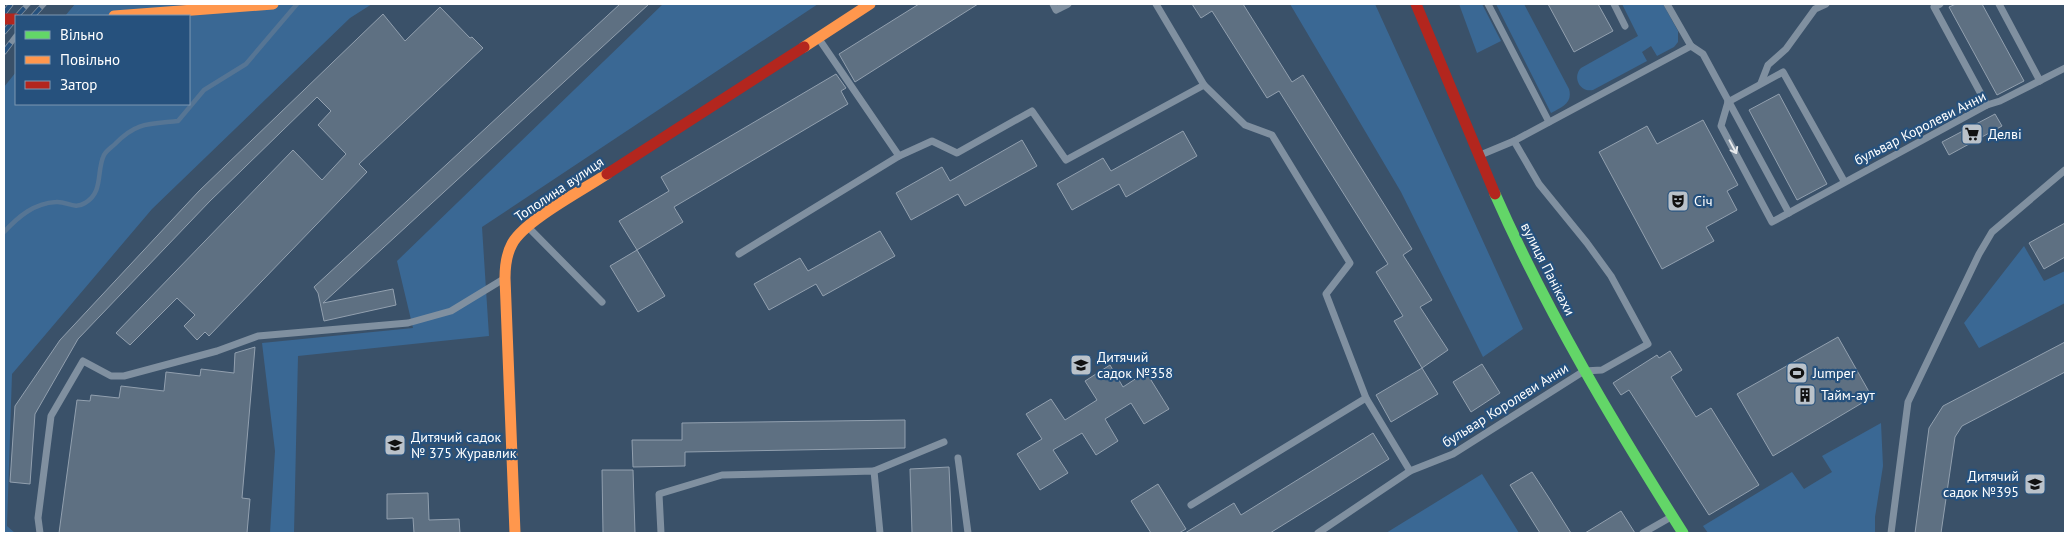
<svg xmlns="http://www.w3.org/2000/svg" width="2069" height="537" viewBox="0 0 2069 537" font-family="'PT Sans',sans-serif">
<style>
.green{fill:#3a6894}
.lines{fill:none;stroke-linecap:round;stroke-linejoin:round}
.stream{stroke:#567594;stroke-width:4.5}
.building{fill:#5e7082;stroke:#92a0af}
.lane{stroke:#8090a0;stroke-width:7}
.fast{stroke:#63d668;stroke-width:11}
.slow{stroke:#ff974d;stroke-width:11}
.jam{stroke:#b3261e;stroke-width:11}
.rail-casing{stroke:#8090a0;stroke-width:5.5}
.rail{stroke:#26517d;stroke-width:4;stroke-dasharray:11;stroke-linecap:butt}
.jam-bridge{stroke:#b3261e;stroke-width:11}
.oneway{stroke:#e6e9ec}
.labels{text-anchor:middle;stroke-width:4.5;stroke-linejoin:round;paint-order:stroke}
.street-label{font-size:14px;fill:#fff;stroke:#26517d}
.poi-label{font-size:14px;fill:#fff;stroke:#26517d;text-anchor:start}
</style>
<rect width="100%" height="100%" fill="#3a5169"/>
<g class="green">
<polygon points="75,4 372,4 350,18 152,209 12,374 7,526 15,533 4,533 4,87 16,72 16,104 189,104 189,16 65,16"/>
<polygon points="663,4 818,4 482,227 489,336 298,356 294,533 270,533 275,451 262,343 413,328 397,261"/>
<polygon points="1290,4 1375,4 1523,329 1483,357 1401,192"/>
<polygon points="1459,4 1482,4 1501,41 1477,53"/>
<path d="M1496 4H1524L1569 89C1573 103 1562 107 1551 113Z"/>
<path d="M1622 4H1663L1678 31V42L1674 47 1657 56 1651 46 1642 52 1647 61 1593 90C1580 93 1572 77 1581 68L1638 36Z"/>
<polygon points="2024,246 2044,281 2065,271 2065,303 1979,348 1964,323"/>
<polygon points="1881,423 1883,466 1875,517 1875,533 1708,533 1703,526 1792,472 1804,489 1832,472 1822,456"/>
<polygon points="1482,474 1519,533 1386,533"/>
</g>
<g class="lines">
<path class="stream" d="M4 232C18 217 34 203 56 202 67 201 74 210 85 203 104 192 96 171 104 155 106 151 112 147 115 144 136 122 149 124 178 121L204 90 246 64 297 4"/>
</g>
<g class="building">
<polygon points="620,4 649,4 323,303 393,289 396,305 324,321 318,293 314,287"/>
<polygon points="919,4 978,4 855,82 839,54"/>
<polygon points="1192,4 1243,4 1292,82 1303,75 1412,249 1403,255 1432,300 1420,307 1448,350 1422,368 1394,321 1403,316 1376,272 1388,264 1279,91 1267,98 1212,11 1201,18"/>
<polygon points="1548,4 1598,4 1613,31 1574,52"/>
<polygon points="1956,4 1982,4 2024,81 1997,95 1949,7"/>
<polygon points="440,7 470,38 472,37 483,48 359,164 367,172 209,336 205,332 197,340 184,326 195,315 177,298 130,345 116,333 293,150 322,180 346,154 318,125 331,111 317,97 210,201 78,339 35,414 30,484 10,482 15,406 60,340 199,191 383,14 405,41"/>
<polygon points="836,74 846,88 841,91 848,104 674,207 683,222 637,250 619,221 669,191 661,177"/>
<polygon points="1779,94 1827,184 1797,200 1749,110"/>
<polygon points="1995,114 2002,126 1949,155 1942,142"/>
<polygon points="1703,120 1738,185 1727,191 1737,210 1706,227 1714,241 1662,269 1599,152 1647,126 1657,144"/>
<polygon points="1183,131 1197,156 1126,197 1119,184 1072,210 1057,184 1103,158 1111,171"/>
<polygon points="1022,140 1037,166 965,206 958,194 911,220 896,193 942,167 950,181"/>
<polygon points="2065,223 2065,257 2044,269 2029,243"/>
<polygon points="880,231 895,256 823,296 816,284 769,310 754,284 800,258 808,271"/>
<polygon points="637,250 665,296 638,312 610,266"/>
<polygon points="1838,337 1872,397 1773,456 1737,394"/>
<polygon points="2065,342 2065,372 1962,426 1955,437 1941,533 1915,533 1929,428 1943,406"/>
<polygon points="255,347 242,498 250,499 247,533 59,533 77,400 90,401 91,395 119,398 121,386 164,391 166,372 200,376 201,369 234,373 235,353"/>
<polygon points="1670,351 1682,370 1671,377 1696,417 1711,408 1759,485 1709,515 1629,390 1621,395 1613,383 1657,355 1659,358"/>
<polygon points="1482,364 1500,393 1471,412 1453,382"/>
<polygon points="1110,365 1123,387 1146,372 1169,409 1144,424 1131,403 1105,419 1118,441 1096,455 1082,433 1053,450 1068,473 1040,490 1017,454 1042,439 1026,414 1051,399 1065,420 1097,400 1085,381"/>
<polygon points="1422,368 1438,394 1391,422 1376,395"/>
<polygon points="905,420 905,448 685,452 685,466 633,467 632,440 682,440 682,423"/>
<polygon points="1373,433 1389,459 1270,533 1185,533 1234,503 1241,515"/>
<polygon points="949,467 952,533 912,533 910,469"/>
<polygon points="602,470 633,470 635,533 603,533"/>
<polygon points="1532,472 1549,498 1571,533 1540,533 1510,485"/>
<polygon points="1158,484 1186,529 1179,533 1151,533 1131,501"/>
<polygon points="428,493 429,520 459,519 460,533 414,533 413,518 387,519 387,494"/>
<polygon points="1621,511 1635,533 1585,533"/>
</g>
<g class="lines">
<g class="lane">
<polyline points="1053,4 1056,10 1068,4"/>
<polyline points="1488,4 1549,122"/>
<polyline points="1614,4 1625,26"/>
<polyline points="1667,4 1691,46"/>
<polyline points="1940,4 1934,7 1987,105"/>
<polyline points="1999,4 2040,81"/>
<polyline points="1761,83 1768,65 1786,49 1815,9 1826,4"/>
<polyline points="1204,85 1245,125 1272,135 1350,263 1326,294 1366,398 1410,471"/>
<polyline points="1728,102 1721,126 1772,222 1987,105 2000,101 2065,68"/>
<polyline points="1728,102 1783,72 1844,181"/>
<polyline points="899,156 932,141 957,153 1032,111 1066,160 1204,85 1156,4"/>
<polyline points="1478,156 1514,141 1691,46 1703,54 1789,213"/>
<polyline points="528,227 602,302"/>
<polyline points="739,254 899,156 819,39"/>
<polyline points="958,458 968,533"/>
<polyline points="874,471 944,442"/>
<polyline points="1191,505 1366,398"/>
<polyline points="40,533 38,518 51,416 83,361 111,376 124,376 217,351 258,336 408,323 451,311 502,280"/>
<polyline points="661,533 659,494 722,475 874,471 880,533"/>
<polyline points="1318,533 1410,471 1453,454 1584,371 1602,370 1648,344 1611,276 1587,243 1539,184 1514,141"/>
<polyline points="1643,533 1671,517"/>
<polyline points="1891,533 1908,402 1979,254 1992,232 2065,170"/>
</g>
<path class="fast" d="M1495 194C1547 312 1614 424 1683 533"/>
<g class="slow">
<polyline points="114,16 273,4"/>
<polyline points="804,47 870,4"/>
<path d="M515 533 505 278C505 266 506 255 512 244 524 221 583 190 607 174"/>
</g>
<g class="jam">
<polyline points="1416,4 1495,194"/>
<polyline points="607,174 804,47"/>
</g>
<g class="rail-casing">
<g id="rail">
<polyline points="4,13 11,4"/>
<polyline points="17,16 28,4"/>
<polyline points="33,16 44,4"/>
<polyline points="4,32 16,18"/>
<polyline points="4,52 16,36"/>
</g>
</g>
<use href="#rail" class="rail"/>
<polyline class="jam-bridge" points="4,19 16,19"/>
</g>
<defs><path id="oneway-shaft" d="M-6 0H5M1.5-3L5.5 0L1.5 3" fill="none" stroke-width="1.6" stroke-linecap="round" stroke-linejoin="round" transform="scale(1.25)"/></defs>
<use class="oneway" href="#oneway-shaft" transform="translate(1733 147) rotate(62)"/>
<defs>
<g id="supermarket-square" transform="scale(1.125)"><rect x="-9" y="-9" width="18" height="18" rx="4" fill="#bac2ca" stroke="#26517d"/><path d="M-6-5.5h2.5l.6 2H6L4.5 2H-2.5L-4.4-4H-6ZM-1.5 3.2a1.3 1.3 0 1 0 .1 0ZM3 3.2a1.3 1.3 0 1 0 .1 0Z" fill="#111"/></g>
<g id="theatre-square" transform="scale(1.125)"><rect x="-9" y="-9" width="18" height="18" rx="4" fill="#bac2ca" stroke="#26517d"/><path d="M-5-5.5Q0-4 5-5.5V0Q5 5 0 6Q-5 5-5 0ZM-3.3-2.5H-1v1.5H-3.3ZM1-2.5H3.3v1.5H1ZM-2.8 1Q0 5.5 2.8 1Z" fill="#111"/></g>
<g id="school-square" transform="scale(1.125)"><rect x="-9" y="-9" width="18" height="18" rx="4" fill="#bac2ca" stroke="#26517d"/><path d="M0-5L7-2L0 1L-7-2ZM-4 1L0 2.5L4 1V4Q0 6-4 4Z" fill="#111"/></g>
<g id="stadium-square" transform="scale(1.125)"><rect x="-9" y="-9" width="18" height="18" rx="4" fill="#bac2ca" stroke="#26517d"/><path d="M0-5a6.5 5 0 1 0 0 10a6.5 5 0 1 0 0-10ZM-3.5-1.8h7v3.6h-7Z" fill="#111"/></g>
<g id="building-square" transform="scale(1.125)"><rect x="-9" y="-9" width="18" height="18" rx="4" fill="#bac2ca" stroke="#26517d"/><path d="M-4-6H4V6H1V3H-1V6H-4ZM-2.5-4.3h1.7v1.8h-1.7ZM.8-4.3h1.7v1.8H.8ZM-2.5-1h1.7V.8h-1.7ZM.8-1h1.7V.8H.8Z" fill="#111"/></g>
</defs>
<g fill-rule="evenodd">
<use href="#supermarket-square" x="1972" y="134"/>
<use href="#theatre-square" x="1678" y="201"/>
<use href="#school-square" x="1081" y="365"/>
<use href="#stadium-square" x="1797" y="373"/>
<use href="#building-square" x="1805" y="395"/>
<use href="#school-square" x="395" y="445"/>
<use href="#school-square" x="2035" y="484"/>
</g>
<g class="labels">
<g class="street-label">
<text transform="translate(1920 128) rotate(-27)" y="5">бульвар Королеви Анни</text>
<text transform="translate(559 189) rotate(-34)" y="5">Тополина вулиця</text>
<text transform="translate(1548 269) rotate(63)" y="5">вулиця Панікахи</text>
<text transform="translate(1505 405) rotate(-32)" y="5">бульвар Королеви Анни</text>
</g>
<g class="poi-label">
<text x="1988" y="139">Делві</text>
<text x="1694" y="206">Січ</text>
<text x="1097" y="362">Дитячий<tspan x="1097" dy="16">садок №358</tspan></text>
<text x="1813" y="378">Jumper</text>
<text x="1821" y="400">Тайм-аут</text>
<text x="411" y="442">Дитячий садок<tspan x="411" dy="16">№ 375 Журавлик</tspan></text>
<text x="2019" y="481" text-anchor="end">Дитячий<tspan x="2019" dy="16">садок №395</tspan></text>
</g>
</g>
<rect width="2069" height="537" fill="none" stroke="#ffffff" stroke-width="10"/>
<rect x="15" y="15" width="175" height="90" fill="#26517d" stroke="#7d97b1"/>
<rect x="25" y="31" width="25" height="8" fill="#63d668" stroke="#7d97b1"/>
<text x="60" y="40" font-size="15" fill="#ffffff">Вільно</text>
<rect x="25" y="56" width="25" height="8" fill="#ff974d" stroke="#7d97b1"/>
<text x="60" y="65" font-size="15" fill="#ffffff">Повільно</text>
<rect x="25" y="81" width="25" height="8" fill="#b3261e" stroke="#7d97b1"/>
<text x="60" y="90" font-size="15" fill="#ffffff">Затор</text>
</svg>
